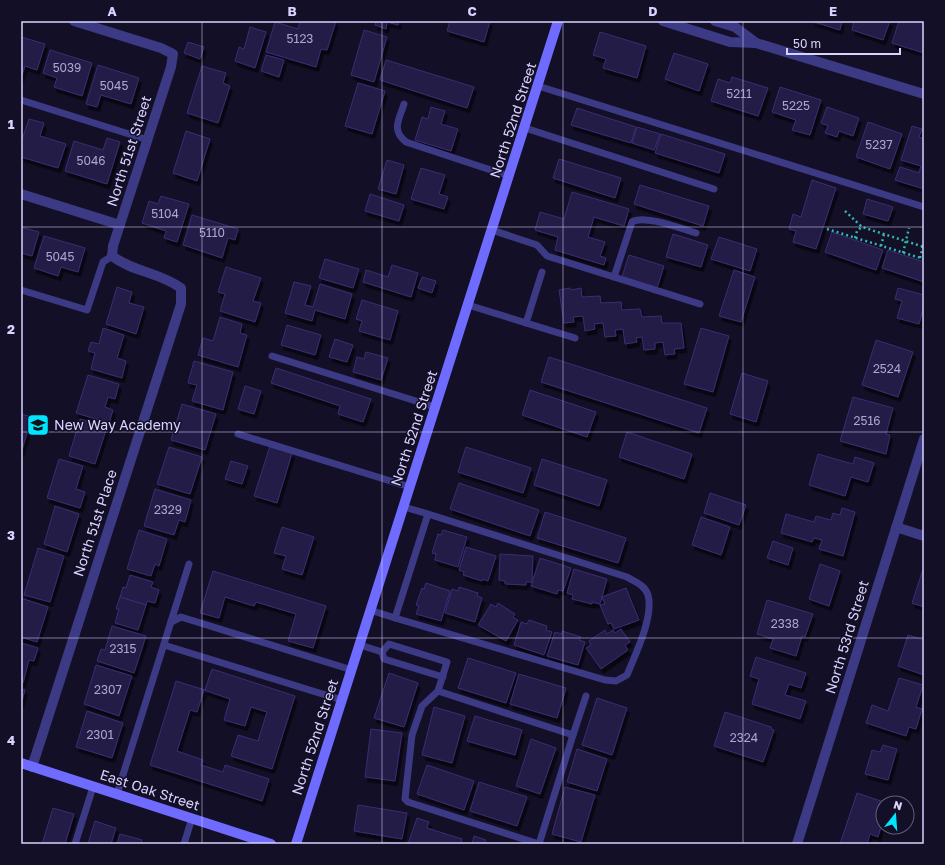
<svg xmlns="http://www.w3.org/2000/svg" width="945" height="865" viewBox="0 0 945 865" font-family="'Golos Text',sans-serif">
<style>
.building{fill:#241b47;stroke:#3b2d73;filter:url(#shadow)}
.lines{fill:none;stroke-linecap:round;stroke-linejoin:round}
.path{stroke:#2fb8b0;stroke-width:2.5;stroke-dasharray:2 3;stroke-linecap:butt}
.lane{stroke:#3d3a85;stroke-width:7}
.street{stroke:#3d3a85;stroke-width:10}
.secondary{stroke:#6f6bff;stroke-width:10}
.grid{fill:none;stroke:#d9d4ff;stroke-width:1;stroke-opacity:0.55}
.labels{text-anchor:middle;stroke-width:3;stroke-linejoin:round;paint-order:stroke}
.number-label{font-size:12px;fill:#aca6d1}
.street-label{font-size:14px;fill:#d9d4ff;stroke:#130f26}
.poi-label{font-size:14px;fill:#d9d4ff;stroke:#130f26;text-anchor:start}
.neatline{fill:none;stroke:#d9d4ff;stroke-width:1.5}
.grid-label{font-size:13px;text-anchor:middle;font-weight:bold;fill:#d9d4ff}
</style>
<defs>
<filter id="shadow"><feDropShadow dx="2.5" dy="4.5" stdDeviation="0" flood-color="#0009"/></filter>
</defs>
<rect width="100%" height="100%" fill="#130f26"/>
<g class="building">
<polygon points="300,21 336,21 327,50 321,49 316,67 266,52 275,22 298,29"/>
<polygon points="376,21 399,21 398,25 387,22 386,29 375,25"/>
<polygon points="450,21 490,21 484,42 447,31"/>
<polygon points="811,21 842,21 840,30"/>
<polygon points="854,21 890,21 883,40 852,30"/>
<polygon points="899,21 924,21 924,53 892,43"/>
<polygon points="250,27 266,32 255,68 235,61 239,47 244,49"/>
<polygon points="364,30 387,37 374,82 351,75"/>
<polygon points="600,32 646,46 637,78 603,68 606,59 593,55"/>
<polygon points="21,37 45,44 37,70 25,66 21,78"/>
<polygon points="188,42 204,47 200,59 184,53"/>
<polygon points="50,50 92,63 82,96 54,87 57,78 43,73"/>
<polygon points="674,53 708,64 699,91 665,79"/>
<polygon points="266,55 284,60 279,77 261,71"/>
<polygon points="386,60 474,87 467,108 380,80"/>
<polygon points="98,65 139,78 131,104 101,95 97,107 86,104"/>
<polygon points="202,66 226,73 223,83 230,86 218,123 187,113"/>
<polygon points="732,77 768,88 758,116 711,101 718,79 730,83"/>
<polygon points="358,83 385,91 372,134 345,126"/>
<polygon points="780,87 821,100 810,135 792,130 796,120 772,112"/>
<polygon points="431,107 445,111 441,124 458,129 451,151 415,140 422,117 428,119"/>
<polygon points="827,107 859,118 853,136 839,131 837,137 825,133 828,126 821,123"/>
<polygon points="577,108 636,127 631,143 571,125"/>
<polygon points="29,119 44,123 40,136 66,144 58,168 21,157 21,143"/>
<polygon points="868,122 902,134 890,169 856,157"/>
<polygon points="912,126 922,129 919,137 924,139 924,189 895,180 900,167 919,173 921,166 901,160"/>
<polygon points="637,127 660,134 654,150 632,143"/>
<polygon points="186,131 210,139 197,181 173,173"/>
<polygon points="661,134 725,154 719,173 655,153"/>
<polygon points="107,138 120,142 107,184 65,171 74,141 103,150"/>
<polygon points="559,159 621,178 615,198 553,178"/>
<polygon points="387,160 404,165 396,194 378,189"/>
<polygon points="421,168 445,175 439,194 448,197 444,209 411,199"/>
<polygon points="812,180 836,188 816,249 793,242 796,231 789,229 793,214 801,217"/>
<polygon points="640,185 709,206 703,226 634,204"/>
<polygon points="572,192 629,209 624,226 594,217 588,237 605,242 600,256 606,258 604,265 555,250 558,237 535,230 540,212 564,219"/>
<polygon points="370,194 404,205 399,221 365,211"/>
<polygon points="161,196 189,204 177,242 164,238 166,231 142,223 149,201 158,204"/>
<polygon points="867,199 893,207 888,221 863,214"/>
<polygon points="192,215 238,229 235,240 228,238 222,258 183,245"/>
<polygon points="21,227 39,232 32,256 21,253"/>
<polygon points="832,232 883,250 876,270 825,252"/>
<polygon points="673,234 708,245 701,267 666,257"/>
<polygon points="44,236 85,248 78,272 61,267 58,276 34,268"/>
<polygon points="719,237 757,249 750,271 711,259"/>
<polygon points="888,250 924,262 924,282 882,268"/>
<polygon points="629,255 664,266 657,288 622,277"/>
<polygon points="325,259 359,269 353,288 319,278"/>
<polygon points="392,265 418,273 411,297 363,282 366,270 388,277"/>
<polygon points="226,267 261,278 253,301 261,303 255,322 220,311 225,294 218,292"/>
<polygon points="734,270 755,277 741,322 719,316"/>
<polygon points="422,277 436,281 432,293 418,288"/>
<polygon points="294,282 311,286 305,305 313,307 320,284 352,294 345,319 315,310 312,321 285,313"/>
<polygon points="117,287 132,292 129,303 144,307 136,334 106,324"/>
<polygon points="570,288 571,290 581,288 582,297 600,296 601,303 621,302 622,310 640,309 642,317 661,316 662,323 681,323 684,348 674,349 675,354 665,355 663,342 655,343 655,349 644,350 642,337 636,338 637,342 625,344 623,329 615,330 616,336 605,337 603,323 594,324 595,329 585,331 583,316 573,317 574,322 564,323 559,290"/>
<polygon points="898,288 924,295 924,306 919,324 897,318 902,301 895,299"/>
<polygon points="362,300 398,311 390,340 359,331 362,321 356,319"/>
<polygon points="220,317 242,324 240,333 247,335 238,367 198,355 203,338 213,341"/>
<polygon points="287,325 321,335 315,355 281,345"/>
<polygon points="103,328 124,335 117,358 126,361 122,378 91,369 95,353 88,351 91,342 99,344"/>
<polygon points="701,328 729,336 713,392 684,384"/>
<polygon points="335,339 353,345 347,362 329,357"/>
<polygon points="876,340 913,352 898,397 862,385"/>
<polygon points="366,352 388,358 381,380 353,372 357,357 364,359"/>
<polygon points="549,357 707,408 699,433 541,382"/>
<polygon points="194,361 233,372 223,410 192,401 197,385 188,383"/>
<polygon points="276,368 371,399 363,422 338,414 340,406 271,383"/>
<polygon points="742,373 768,381 756,422 730,414"/>
<polygon points="88,375 119,384 115,399 108,397 105,407 113,410 109,423 76,413"/>
<polygon points="245,386 261,391 254,414 238,409"/>
<polygon points="530,390 596,412 587,437 522,415"/>
<polygon points="853,397 893,408 886,434 890,435 886,454 840,441"/>
<polygon points="182,404 216,414 205,450 171,440"/>
<polygon points="21,414 32,417 21,453"/>
<polygon points="80,419 107,427 95,464 69,456"/>
<polygon points="627,432 692,454 684,479 619,457"/>
<polygon points="270,446 292,453 277,503 254,496"/>
<polygon points="169,447 202,457 190,494 157,484"/>
<polygon points="466,447 531,468 523,493 458,472"/>
<polygon points="818,454 853,464 855,457 874,463 868,482 851,477 845,496 809,485"/>
<polygon points="59,459 83,466 76,489 85,492 80,508 47,498"/>
<polygon points="542,459 607,480 599,506 534,485"/>
<polygon points="231,461 248,466 242,484 225,479"/>
<polygon points="459,483 539,510 530,536 450,509"/>
<polygon points="155,489 191,500 185,522 179,520 174,535 144,526"/>
<polygon points="710,493 746,505 739,525 704,513"/>
<polygon points="55,506 79,514 67,552 44,544"/>
<polygon points="842,508 855,512 843,556 819,549 822,540 814,538 812,542 781,533 786,514 814,522 816,516 831,520 833,513 840,515"/>
<polygon points="545,512 626,538 618,563 537,538"/>
<polygon points="701,517 730,527 721,555 692,545"/>
<polygon points="282,527 314,537 302,575 282,569 286,556 274,553"/>
<polygon points="139,530 167,539 159,566 155,564 151,576 127,569"/>
<polygon points="443,530 467,537 458,567 435,560 436,554 432,553 438,534 441,535"/>
<polygon points="773,541 793,548 788,565 767,558"/>
<polygon points="466,547 496,556 488,581 483,579 482,581 463,575 464,572 459,570"/>
<polygon points="38,548 64,556 50,602 24,595"/>
<polygon points="500,554 533,556 532,582 526,582 526,585 505,584 505,581 499,580"/>
<polygon points="540,558 571,568 563,591 558,590 557,594 531,586"/>
<polygon points="820,564 840,571 829,606 809,599"/>
<polygon points="924,566 924,607 912,603"/>
<polygon points="574,569 607,579 600,604 592,602 592,604 572,599 573,595 567,593"/>
<polygon points="213,571 326,606 313,648 288,641 296,614 256,602 254,606 225,597 219,618 200,613"/>
<polygon points="130,575 153,582 151,587 159,590 155,603 147,601 146,605 120,597 123,587 126,588"/>
<polygon points="426,583 450,591 441,621 416,614 419,606 416,605 422,588 424,589"/>
<polygon points="459,587 478,593 477,596 482,598 475,622 445,613 452,589 458,591"/>
<polygon points="626,588 639,620 614,629 611,623 608,624 600,605 605,604 602,597"/>
<polygon points="120,597 146,605 138,630 115,623 119,609 116,609"/>
<polygon points="21,598 48,607 37,642 21,637"/>
<polygon points="767,600 813,614 805,637 802,636 796,656 770,648 773,639 757,634"/>
<polygon points="498,603 515,614 513,617 518,620 506,641 478,625 491,604 496,607"/>
<polygon points="529,620 547,626 546,630 552,632 544,655 514,645 521,622 527,624"/>
<polygon points="112,626 146,636 134,673 97,661 101,649 105,650"/>
<polygon points="621,629 630,642 625,645 628,650 601,669 586,648 591,645 589,641 605,630 607,634 613,630 615,633"/>
<polygon points="562,631 581,637 579,640 585,642 578,665 547,656 555,632 562,634"/>
<polygon points="908,635 924,640 924,675 898,666"/>
<polygon points="21,643 38,648 34,661 29,660 23,683 21,683"/>
<polygon points="756,657 806,673 801,688 789,684 785,695 806,701 800,719 752,704 759,679 750,676"/>
<polygon points="468,658 516,673 506,703 458,688"/>
<polygon points="96,665 132,676 119,716 84,704"/>
<polygon points="212,669 295,696 272,769 231,756 238,735 258,741 267,712 251,707 245,726 224,720 230,699 204,690 197,712 190,710 177,751 203,760 201,765 223,772 225,765 269,779 262,801 150,765 176,681 205,690"/>
<polygon points="389,673 418,683 404,727 374,718"/>
<polygon points="519,674 566,688 557,718 510,704"/>
<polygon points="899,678 923,685 916,707 922,709 916,729 909,727 906,736 866,723 872,705 888,711"/>
<polygon points="21,689 25,690 21,704"/>
<polygon points="597,698 627,708 612,755 582,745"/>
<polygon points="434,707 465,716 452,763 422,755"/>
<polygon points="87,711 123,723 112,758 76,747"/>
<polygon points="725,712 771,727 771,729 774,730 763,762 714,746"/>
<polygon points="475,716 522,730 515,755 467,741"/>
<polygon points="371,729 402,733 395,781 365,777"/>
<polygon points="531,739 556,748 540,794 516,786"/>
<polygon points="883,745 897,749 888,780 865,774 872,750 880,752"/>
<polygon points="577,749 607,759 597,791 567,782"/>
<polygon points="427,765 474,781 464,810 417,794"/>
<polygon points="479,782 527,797 517,826 470,811"/>
<polygon points="565,787 595,795 581,842 552,834"/>
<polygon points="857,793 887,803 883,803 883,820 878,837 870,834 867,844 840,844"/>
<polygon points="358,805 407,813 402,839 354,831"/>
<polygon points="53,808 74,814 65,844 42,844"/>
<polygon points="417,818 429,822 427,828 462,839 461,844 408,844"/>
<polygon points="95,821 116,828 111,844 88,844"/>
<polygon points="120,834 142,840 141,844 117,844"/>
<polygon points="474,836 486,840 484,844 472,844"/>
</g>
<g class="lines">
<g class="path">
<polyline points="845,211 862,227 924,247"/>
<polyline points="827,229 924,259"/>
<polyline points="855,238 857,231 862,227"/>
<polyline points="881,246 884,234"/>
<polyline points="903,253 909,228"/>
<polyline points="920,258 923,246"/>
</g>
<g class="lane">
<polyline points="538,86 924,207"/>
<polyline points="21,100 148,140"/>
<path d="M404 104C399 120 391 130 406 142L509 176"/>
<polyline points="525,128 714,189"/>
<polyline points="492,230 537,245 547,256 700,304"/>
<path d="M614 277 632 222C644 214 682 229 696 233"/>
<polyline points="21,290 87,310 103,262 112,256"/>
<polyline points="468,305 575,338"/>
<polyline points="526,323 542,272"/>
<polyline points="272,356 435,407"/>
<polyline points="238,434 410,487"/>
<path d="M404 507 428 514 627 577C635 582 645 585 648 595 654 617 635 655 627 675L616 681 605 680 395 618 428 514"/>
<polyline points="370,610 395,618"/>
<polyline points="171,622 181,617 352,670"/>
<polyline points="164,645 342,700"/>
<polyline points="360,645 382,652"/>
<polyline points="382,652 389,644 447,662 438,691 422,706 412,735 405,799 408,802 539,844"/>
<polyline points="382,652 384,659 443,677"/>
<polyline points="438,691 573,735 539,844"/>
<polyline points="573,735 586,696"/>
<polyline points="117,794 189,564"/>
<polyline points="75,844 93,787"/>
<polyline points="184,844 192,818"/>
</g>
<g class="street">
<polyline points="663,21 730,42 756,43 924,94"/>
<polyline points="715,21 735,27 756,43"/>
<polyline points="21,194 120,225"/>
<polyline points="896,527 924,536"/>
<path d="M32 767 181 304V288C159 272 133 272 112 256L113 246 171 67 173 54 161 48 74 21"/>
<polyline points="797,844 924,439"/>
</g>
<g class="secondary">
<polyline points="21,763 271,844"/>
<polyline points="296,844 558,21"/>
</g>
</g>
<path class="grid" d="M202 21V844M382 21V844M563 21V844M743 21V844M21 227H924M21 432H924M21 638H924"/>
<defs>
<g id="school-square" transform="scale(1.15)"><rect x="-9" y="-9" width="18" height="18" rx="4" fill="#00e5ff" stroke="#130f26"/><path d="M0-5L7-2L0 1L-7-2ZM-4 1L0 2.5L4 1V4Q0 6-4 4Z" fill="#111"/></g>
</defs>
<g fill-rule="evenodd">
<use href="#school-square" x="38" y="425"/>
</g>
<g class="labels">
<g class="number-label">
<text x="300" y="43">5123</text>
<text x="67" y="72">5039</text>
<text x="114" y="90">5045</text>
<text x="739" y="98">5211</text>
<text x="796" y="110">5225</text>
<text x="879" y="149">5237</text>
<text x="91" y="165">5046</text>
<text x="165" y="218">5104</text>
<text x="212" y="237">5110</text>
<text x="60" y="261">5045</text>
<text x="887" y="373">2524</text>
<text x="867" y="425">2516</text>
<text x="168" y="514">2329</text>
<text x="785" y="628">2338</text>
<text x="123" y="653">2315</text>
<text x="108" y="694">2307</text>
<text x="100" y="739">2301</text>
<text x="744" y="742">2324</text>
</g>
<g class="street-label">
<text transform="translate(513 120) rotate(-72)" y="5">North 52nd Street</text>
<text transform="translate(129 151) rotate(-72)" y="5">North 51st Street</text>
<text transform="translate(414 428) rotate(-72)" y="5">North 52nd Street</text>
<text transform="translate(95 523) rotate(-72)" y="5">North 51st Place</text>
<text transform="translate(847 637) rotate(-73)" y="5">North 53rd Street</text>
<text transform="translate(315 737) rotate(-72)" y="5">North 52nd Street</text>
<text transform="translate(150 790) rotate(18)" y="5">East Oak Street</text>
</g>
<g class="poi-label">
<text x="54" y="430">New Way Academy</text>
</g>
</g>
<rect width="945" height="865" fill="none" stroke="#130f26" stroke-width="44"/>
<g transform="translate(895 815) rotate(17)"><circle r="19" fill="#130f26" stroke="#625e7d"/>
<path d="M0-3L7 15L0 10L-7 15Z" fill="#00e5ff"/>
<text y="-6" font-size="11" font-weight="bold" text-anchor="middle" fill="#d9d4ff">N</text>
</g>
<path d="M787 48v6h113v-6" fill="none" stroke="#d9d4ff" stroke-width="2"/>
<text x="793" y="48" font-size="12" fill="#d9d4ff" stroke="#130f26" stroke-width="3" paint-order="stroke">50 m</text>
<rect x="22" y="22" width="901" height="821" class="neatline"/>
<g class="grid-label">
<text x="112" y="16">A</text>
<text x="292" y="16">B</text>
<text x="472" y="16">C</text>
<text x="653" y="16">D</text>
<text x="833" y="16">E</text>
<text x="11" y="129">1</text>
<text x="11" y="334">2</text>
<text x="11" y="540">3</text>
<text x="11" y="745">4</text>
</g>
</svg>
